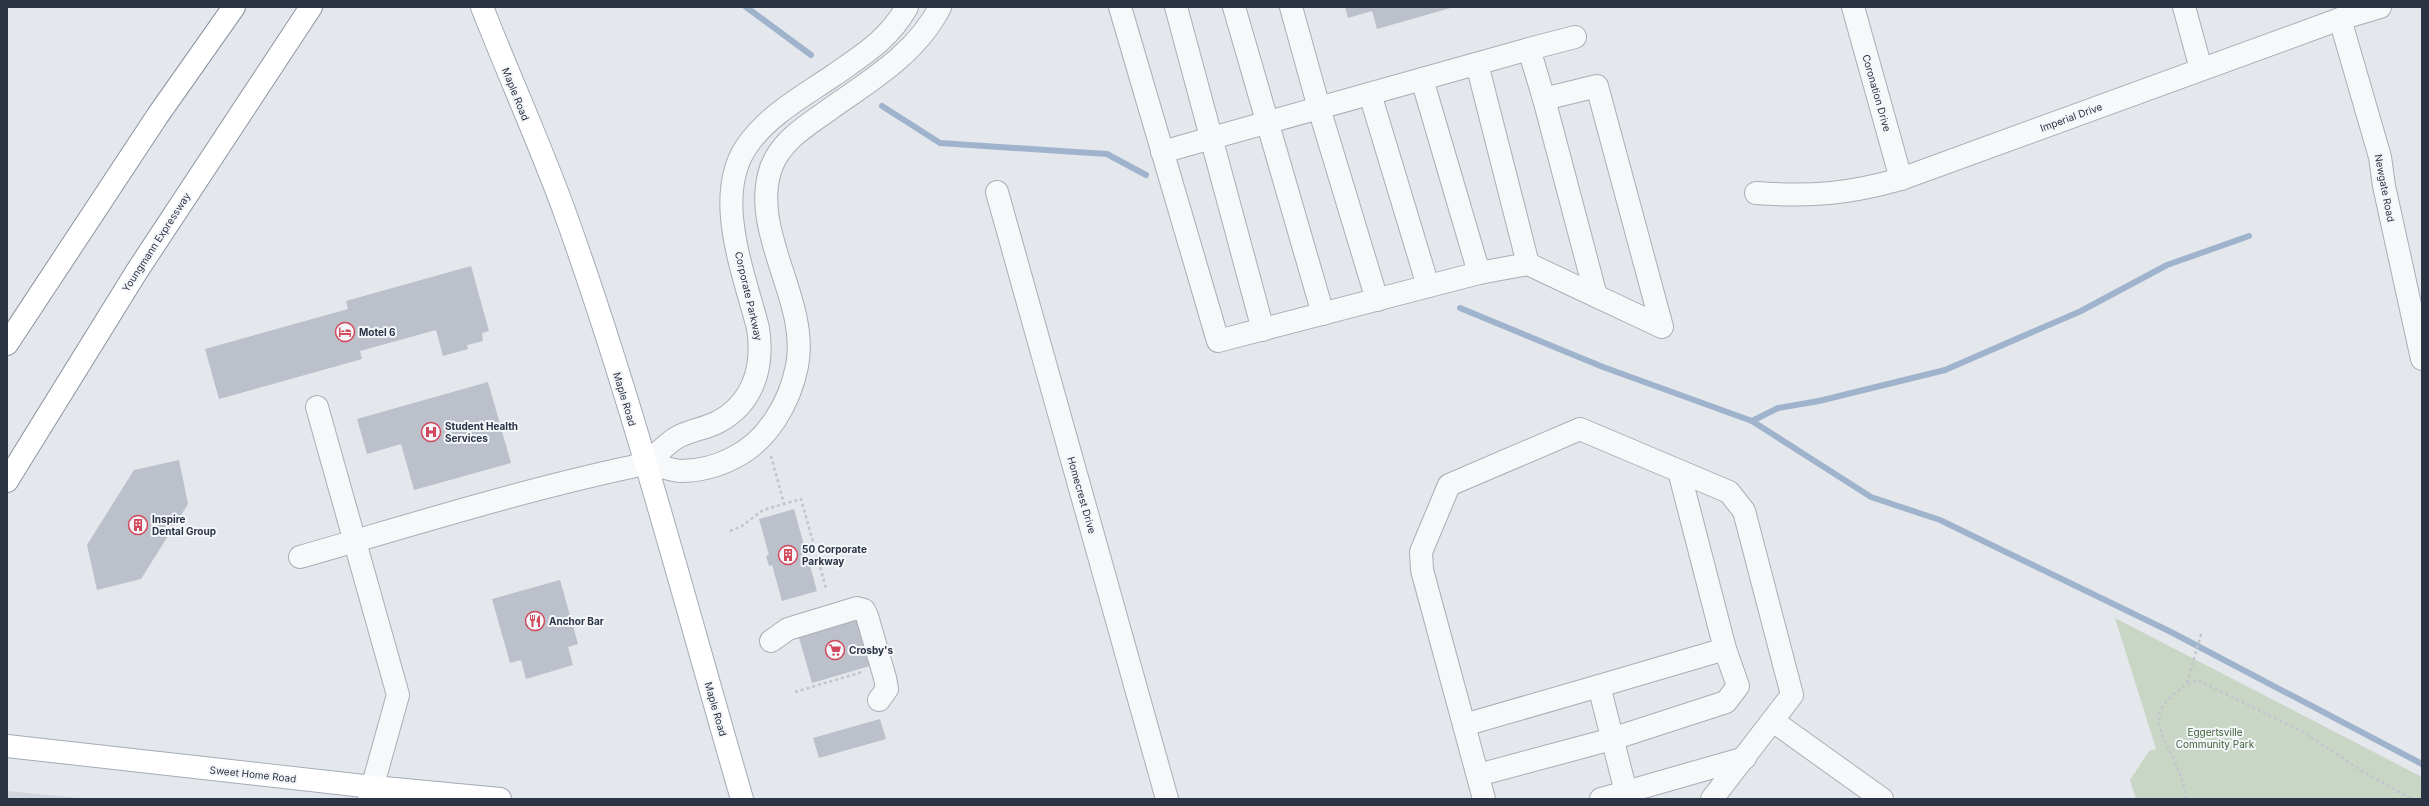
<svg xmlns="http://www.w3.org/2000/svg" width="2429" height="806" viewBox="0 0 2429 806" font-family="Inter,sans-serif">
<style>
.built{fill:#d2d6de}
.green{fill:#c9d6c5}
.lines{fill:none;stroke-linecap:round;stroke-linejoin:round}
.stream{stroke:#9fb4cc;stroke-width:6}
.building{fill:#bbc0ca}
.minor-casing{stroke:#a9aeb7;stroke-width:24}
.major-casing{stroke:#a3abb8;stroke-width:24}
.highway-casing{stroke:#8b94a3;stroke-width:24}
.path{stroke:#c2c5cb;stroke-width:2.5;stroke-dasharray:3 3;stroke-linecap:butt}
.minor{stroke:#f7f8fa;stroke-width:22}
.major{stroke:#fff;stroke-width:22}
.highway{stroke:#fff;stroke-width:22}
.labels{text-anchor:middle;stroke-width:4;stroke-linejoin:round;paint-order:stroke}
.street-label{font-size:10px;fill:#2b3445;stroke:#f4f6f9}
.poi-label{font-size:10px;font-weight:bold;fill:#2b3445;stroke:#f4f6f9;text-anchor:start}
.park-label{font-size:10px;fill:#3f6138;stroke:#f4f6f9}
</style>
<rect width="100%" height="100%" fill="#e4e7ec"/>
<polygon class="built" points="7,791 90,799 7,799"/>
<polygon class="green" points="2115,618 2422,777 2422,799 2136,799 2130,780 2149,751 2156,749"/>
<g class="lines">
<g class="stream">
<polyline points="746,7 811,55"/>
<polyline points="882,106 940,143 1107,154 1146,175"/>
<polyline points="1460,308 1603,367 1752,421 1871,497 1940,520 2171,632 2422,764"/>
<polyline points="1752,421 1778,408 1819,401 1945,370 2081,311 2167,265 2249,236"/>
</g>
</g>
<g class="building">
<polygon points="1345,7 1454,7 1377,29 1372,11 1348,18"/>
<polygon points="471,266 489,331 482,333 483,341 467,345 468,349 443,356 436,330 360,351 362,359 219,399 205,349 348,309 346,301"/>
<polygon points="488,382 511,463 414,490 401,444 367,454 357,419"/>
<polygon points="179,460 188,504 141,579 97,590 87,545 134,470"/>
<polygon points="794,509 804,545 810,543 813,554 807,555 817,591 782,601 772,565 769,566 766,556 769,555 759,519"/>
<polygon points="560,580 578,644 568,647 573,665 526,679 521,660 510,663 492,599"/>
<polygon points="858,617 873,665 812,683 798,634"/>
<polygon points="880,719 886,739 819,758 813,738"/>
</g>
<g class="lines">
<g class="minor-casing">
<g id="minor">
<polyline points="1120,7 1218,341 1479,273 1528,264 1662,327 1597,86 1544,99 1529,49 1575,37"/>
<polyline points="1176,7 1263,330"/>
<polyline points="1234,7 1323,314"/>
<polyline points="1291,7 1319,108 1377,300"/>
<polyline points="1853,7 1901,179"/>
<polyline points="2184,7 2201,69"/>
<polyline points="2340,19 2380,157 2384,186 2422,359"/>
<polyline points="1477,64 1528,264"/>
<polyline points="1422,79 1479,273"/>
<polyline points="1370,94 1428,286"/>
<polyline points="1544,99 1596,296"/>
<polyline points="1162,152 1529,49"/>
<polyline points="997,192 1167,799"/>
<path d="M1756 193C1811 197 1848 194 1901 179L2340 19 2380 7"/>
<polyline points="317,407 398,695 369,799"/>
<path d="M646 464C655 456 665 445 676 438 688 431 703 429 716 423 754 404 764 366 758 328 744 273 711 193 749 143 770 114 805 95 834 75 864 54 889 39 907 7"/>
<path d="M300 557C408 526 516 492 626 468 632 467 640 464 646 464 657 464 669 470 680 471 700 471 716 467 733 458 768 441 790 402 797 366 810 301 749 232 771 168 781 140 808 125 830 109 871 80 917 53 940 7"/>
<polyline points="771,641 788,629 857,608 864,610 867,616 885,678 887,689 879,700"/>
<polyline points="1599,686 1725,649 1679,471"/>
<polyline points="1773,721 1882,799"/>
<polyline points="1464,725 1599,686 1626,792 1745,758"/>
<polyline points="1478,775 1612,739 1726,702 1738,686 1725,649"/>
<polyline points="1484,799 1422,570 1421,552 1449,485 1580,429 1729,492 1744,511 1792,695 1712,799"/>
<polyline points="1601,799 1626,792 1633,799"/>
</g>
</g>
<g class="major-casing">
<g id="major">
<path d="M482 7C509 76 540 144 565 213 634 405 685 603 742 799"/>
<polyline points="7,746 373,787 500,799"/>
</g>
</g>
<g class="highway-casing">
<g id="highway">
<polyline points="7,344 158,115 234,7"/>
<polyline points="7,481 137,271 311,7"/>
</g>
</g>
<g class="path">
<polyline points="771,456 784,504"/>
<polyline points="730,531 742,526 763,510 801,499 826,588"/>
<polyline points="2187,683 2202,631"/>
<polyline points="795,692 862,672"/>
<path d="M2187 799C2184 787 2181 775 2176 764 2165 738 2146 718 2172 696 2181 688 2187 683 2198 680L2305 733 2362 771 2412 799"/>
</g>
<use href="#minor" class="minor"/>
<use href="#major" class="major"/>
<use href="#highway" class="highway"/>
</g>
<defs>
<g id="hotel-ring" transform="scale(1)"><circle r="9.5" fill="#f4f6f9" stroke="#d1495b" stroke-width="1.5"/><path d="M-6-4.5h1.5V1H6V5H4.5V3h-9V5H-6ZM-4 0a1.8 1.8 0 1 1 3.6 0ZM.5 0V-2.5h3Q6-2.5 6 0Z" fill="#d1495b"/></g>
<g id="hospital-ring" transform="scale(1)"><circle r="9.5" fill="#f4f6f9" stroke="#d1495b" stroke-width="1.5"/><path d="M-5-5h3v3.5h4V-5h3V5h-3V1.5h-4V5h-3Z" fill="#d1495b"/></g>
<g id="building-ring" transform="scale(1)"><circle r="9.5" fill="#f4f6f9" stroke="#d1495b" stroke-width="1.5"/><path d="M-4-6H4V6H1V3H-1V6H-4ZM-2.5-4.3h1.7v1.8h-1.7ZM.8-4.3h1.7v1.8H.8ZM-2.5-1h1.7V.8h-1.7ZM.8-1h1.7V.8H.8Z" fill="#d1495b"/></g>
<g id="restaurant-ring" transform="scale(1)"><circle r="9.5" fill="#f4f6f9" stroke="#d1495b" stroke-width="1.5"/><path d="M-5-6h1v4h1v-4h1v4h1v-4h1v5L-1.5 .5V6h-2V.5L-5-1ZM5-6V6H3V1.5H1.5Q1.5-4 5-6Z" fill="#d1495b"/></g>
<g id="supermarket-ring" transform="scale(1)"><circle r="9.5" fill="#f4f6f9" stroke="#d1495b" stroke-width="1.5"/><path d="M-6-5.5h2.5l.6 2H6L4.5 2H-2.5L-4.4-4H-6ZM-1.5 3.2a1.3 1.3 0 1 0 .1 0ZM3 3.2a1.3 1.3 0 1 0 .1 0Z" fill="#d1495b"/></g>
</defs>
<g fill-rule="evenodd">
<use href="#hotel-ring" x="345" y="332"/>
<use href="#hospital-ring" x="431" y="432"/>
<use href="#building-ring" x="138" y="525"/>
<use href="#building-ring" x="788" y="555"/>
<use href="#restaurant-ring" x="535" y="621"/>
<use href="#supermarket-ring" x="835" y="650"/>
</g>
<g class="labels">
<g class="street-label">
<text transform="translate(1877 93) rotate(74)" y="4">Coronation Drive</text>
<text transform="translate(516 94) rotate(68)" y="4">Maple Road</text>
<text transform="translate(2071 117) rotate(-20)" y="4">Imperial Drive</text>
<text transform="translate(2385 188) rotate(79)" y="4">Newgate Road</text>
<text transform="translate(156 242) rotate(-57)" y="4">Youngmann Expressway</text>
<text transform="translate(749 296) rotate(77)" y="4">Corporate Parkway</text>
<text transform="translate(625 399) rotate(73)" y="4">Maple Road</text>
<text transform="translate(1082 495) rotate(74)" y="4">Homecrest Drive</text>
<text transform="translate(716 709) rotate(74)" y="4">Maple Road</text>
<text transform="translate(253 774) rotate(6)" y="4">Sweet Home Road</text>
</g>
<g class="poi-label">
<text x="359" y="336">Motel 6</text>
<text x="445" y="430">Student Health<tspan x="445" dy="12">Services</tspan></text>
<text x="152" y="523">Inspire<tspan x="152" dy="12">Dental Group</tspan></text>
<text x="802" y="553">50 Corporate<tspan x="802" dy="12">Parkway</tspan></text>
<text x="549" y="625">Anchor Bar</text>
<text x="849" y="654">Crosby's</text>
</g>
<g class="park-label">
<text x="2215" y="736">Eggertsville<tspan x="2215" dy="12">Community Park</tspan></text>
</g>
</g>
<rect width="2429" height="806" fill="none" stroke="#2b3445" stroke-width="16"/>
</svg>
